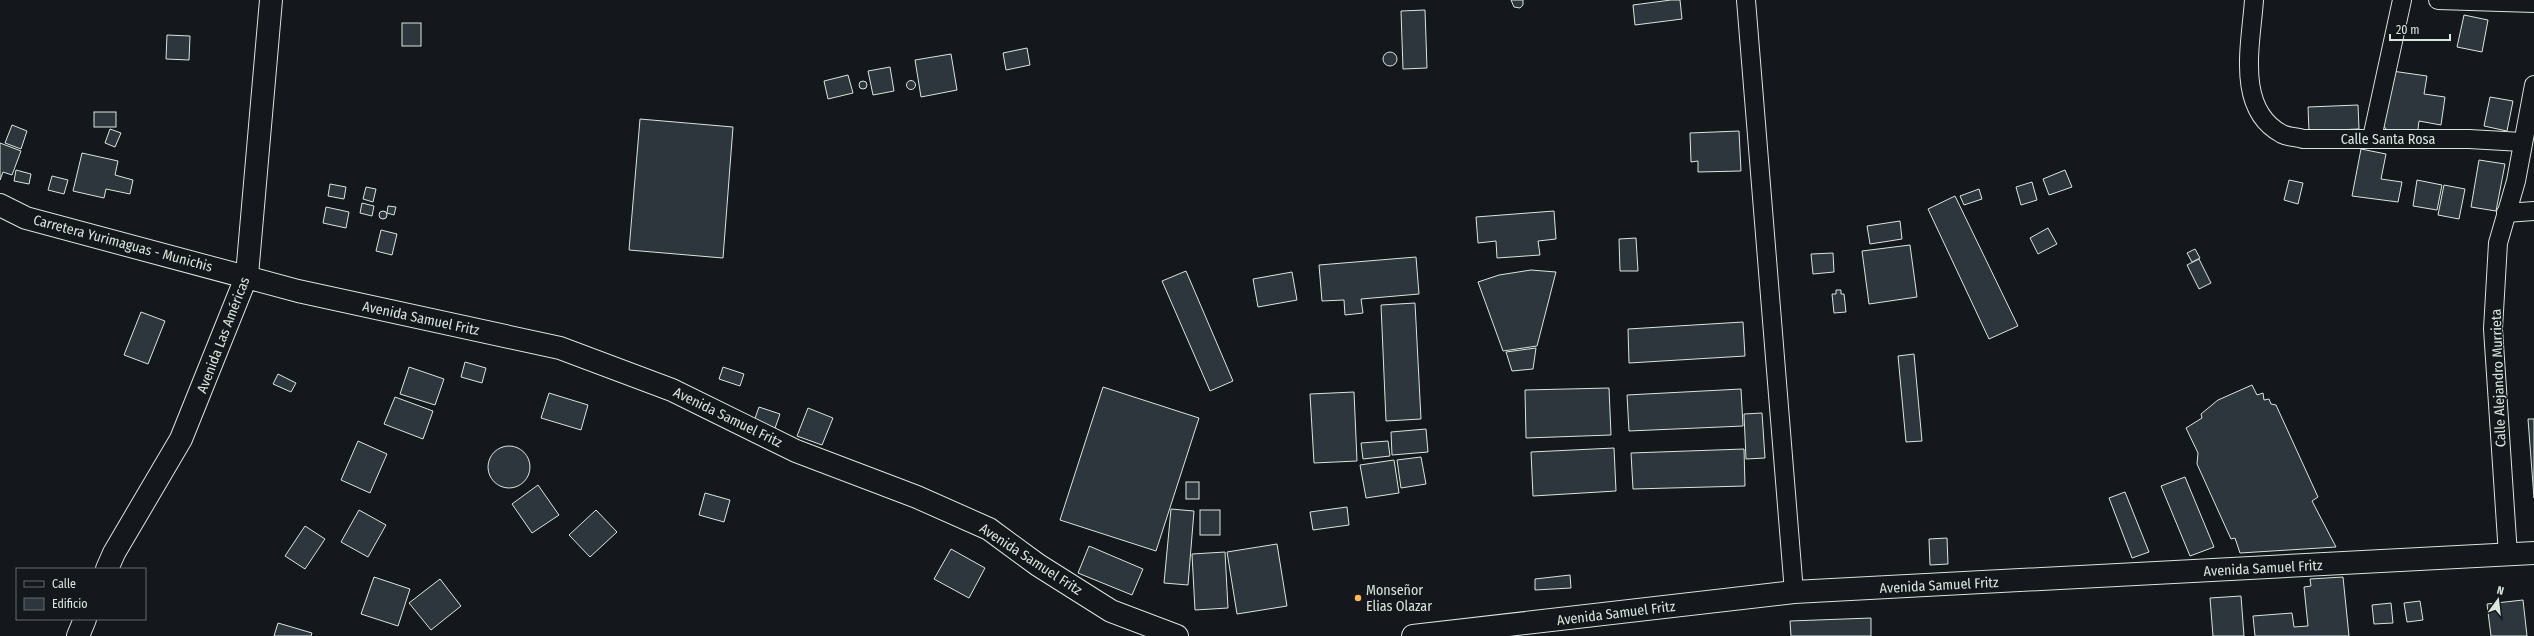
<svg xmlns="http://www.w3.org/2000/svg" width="2534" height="636" viewBox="0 0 2534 636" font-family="'Fira Sans Condensed',sans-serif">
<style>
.building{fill:#2c363c;stroke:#d8e6dc}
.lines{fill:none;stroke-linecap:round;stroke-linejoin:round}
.street-casing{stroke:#d8e6dc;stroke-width:20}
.secondary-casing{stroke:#d8e6dc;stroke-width:24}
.primary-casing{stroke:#d8e6dc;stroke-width:24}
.street{stroke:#14181c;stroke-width:18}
.secondary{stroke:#14181c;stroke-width:22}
.primary{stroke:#14181c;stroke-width:22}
.poi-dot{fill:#ffb74d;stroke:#14181c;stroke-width:1.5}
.labels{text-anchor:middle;stroke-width:3;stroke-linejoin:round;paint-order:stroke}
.street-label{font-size:14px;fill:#d8e6dc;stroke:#14181c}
.poi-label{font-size:14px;fill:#d8e6dc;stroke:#14181c;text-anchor:start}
</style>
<rect width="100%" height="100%" fill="#14181c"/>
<g class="building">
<polygon points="1511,0 1523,0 1523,5 1520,8 1514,7"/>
<polygon points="1671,0 1680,0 1682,19 1635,25 1633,5"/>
<polygon points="1425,10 1427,68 1403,69 1401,11"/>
<polygon points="2464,15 2488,20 2482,52 2457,47"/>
<rect x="402" y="23" width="19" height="23"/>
<polygon points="167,35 190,36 189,60 166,59"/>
<polygon points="1027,48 1030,65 1006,70 1003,53"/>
<circle cx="1390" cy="59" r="7"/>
<polygon points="951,54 957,90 921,97 915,60"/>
<polygon points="890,67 894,91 873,95 868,71"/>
<polygon points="2392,71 2427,76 2424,94 2445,97 2441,125 2419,121 2417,137 2389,133 2383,125"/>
<polygon points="848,75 853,93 828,99 824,81"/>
<circle cx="911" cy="85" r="4.5"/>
<circle cx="863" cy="85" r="4"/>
<polygon points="2490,97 2513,101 2507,131 2484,126"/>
<polygon points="2358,105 2359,129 2309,131 2308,107"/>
<rect x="94" y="112" width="22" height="15"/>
<polygon points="640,119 733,127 723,258 629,250"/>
<polygon points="12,125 27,131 21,149 5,143"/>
<polygon points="110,129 121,133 115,147 105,143"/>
<polygon points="1739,131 1741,171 1698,172 1698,161 1691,162 1690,133"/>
<polygon points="0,143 21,151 12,175 3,172 0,180"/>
<polygon points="2361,149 2386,154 2381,179 2402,182 2398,202 2352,196"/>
<polygon points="82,153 118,161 115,175 133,180 130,194 106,189 104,198 73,191"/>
<polygon points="2479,160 2505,164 2496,211 2471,207"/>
<polygon points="16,170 31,174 29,184 14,181"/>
<polygon points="2065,170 2072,187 2049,195 2043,179"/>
<polygon points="52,176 68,180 64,194 48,190"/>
<polygon points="2289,180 2303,183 2298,204 2284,200"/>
<polygon points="2417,180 2442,185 2437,210 2413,206"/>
<polygon points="2032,182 2037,200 2021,205 2016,187"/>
<polygon points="330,184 346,187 344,199 328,196"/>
<polygon points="2444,185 2465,189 2459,219 2438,215"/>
<polygon points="366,187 376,189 373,202 363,199"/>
<polygon points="1979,189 1982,199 1964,205 1960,196"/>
<polygon points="1955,196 2018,326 1989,339 1928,209"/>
<polygon points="362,203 374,206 372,216 360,213"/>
<polygon points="388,206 396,207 394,215 387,213"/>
<polygon points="326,207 349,212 346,228 323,223"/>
<circle cx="383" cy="215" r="4"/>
<polygon points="1554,211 1556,239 1538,241 1540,255 1497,258 1496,241 1478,243 1476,217"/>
<polygon points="1900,221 1902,239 1870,244 1867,226"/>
<polygon points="2048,228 2057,244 2038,254 2030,238"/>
<polygon points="381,230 397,234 392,255 376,251"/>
<polygon points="1636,238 1638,271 1620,271 1619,239"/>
<polygon points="1910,245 1917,297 1869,304 1862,251"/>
<polygon points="2195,249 2200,258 2192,262 2187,253"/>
<polygon points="1833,253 1834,272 1813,274 1811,254"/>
<polygon points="1416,257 1419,294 1361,299 1363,313 1345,315 1344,300 1322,301 1319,265"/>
<polygon points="2199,259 2211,283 2199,289 2187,265"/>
<polygon points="1531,270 1556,272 1537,346 1503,351 1478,282 1499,275"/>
<polygon points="1186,271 1233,381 1210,391 1162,281"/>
<polygon points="1292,272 1297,300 1258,307 1253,279"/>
<polygon points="1836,290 1841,290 1841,294 1844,294 1846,312 1834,313 1832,294 1836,294"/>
<polygon points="1415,303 1421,419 1386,421 1381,305"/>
<polygon points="141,312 165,321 148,364 124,355"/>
<polygon points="1743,322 1745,356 1629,363 1628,329"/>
<polygon points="1536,348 1533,369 1512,371 1506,352"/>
<polygon points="1914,354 1922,441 1906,442 1898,356"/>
<polygon points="465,362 486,368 482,383 461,377"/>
<polygon points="409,367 444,379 435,405 400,394"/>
<polygon points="723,367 744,374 740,386 719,379"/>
<polygon points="278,374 296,383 291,392 273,384"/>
<polygon points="2252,385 2257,395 2263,393 2264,400 2269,399 2271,404 2276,405 2318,497 2312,501 2336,547 2240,553 2235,538 2231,539 2197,464 2198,453 2186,428 2202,418 2201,414 2218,400"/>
<polygon points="1103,387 1199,418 1156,551 1060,520"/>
<polygon points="1609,388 1611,435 1526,438 1525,390"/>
<polygon points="1741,389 1743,426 1629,431 1627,395"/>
<polygon points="1354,392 1357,461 1314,463 1310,394"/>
<polygon points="549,393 588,405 581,430 541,418"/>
<polygon points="395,397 433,411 423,439 384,424"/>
<polygon points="759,407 780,414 774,431 753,424"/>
<polygon points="808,408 833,418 822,445 797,436"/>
<polygon points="1762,413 1765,458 1746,459 1744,414"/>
<polygon points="2528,419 2534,419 2534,498"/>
<polygon points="1426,429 1428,452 1392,455 1391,432"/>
<polygon points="358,441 387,454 370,493 341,480"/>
<polygon points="1388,441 1390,456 1363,459 1361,443"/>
<circle cx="509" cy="467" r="21"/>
<polygon points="1614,448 1616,491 1533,496 1531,452"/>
<polygon points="1744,449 1745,486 1633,489 1631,453"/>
<polygon points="1421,457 1426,484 1401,488 1397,460"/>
<polygon points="1394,460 1399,493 1366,498 1360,465"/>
<polygon points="2185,477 2214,547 2190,556 2161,486"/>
<rect x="1186" y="482" width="13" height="17"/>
<polygon points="538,485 559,515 532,533 512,504"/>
<polygon points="2125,492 2149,552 2132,558 2109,498"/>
<polygon points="705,493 730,500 724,522 699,515"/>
<polygon points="1347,507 1349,525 1313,530 1310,512"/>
<polygon points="1171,509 1194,511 1188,585 1164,583"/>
<polygon points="359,510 386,525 368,557 341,542"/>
<polygon points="596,510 617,532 590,557 569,535"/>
<rect x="1200" y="510" width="20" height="25"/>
<polygon points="305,526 325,539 305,569 285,556"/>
<polygon points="1947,538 1948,564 1930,565 1929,539"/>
<polygon points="1277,544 1287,606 1237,614 1227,552"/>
<polygon points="1089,546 1143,569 1132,595 1078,573"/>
<polygon points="951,549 985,568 969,598 934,579"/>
<polygon points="1225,552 1228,608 1195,610 1192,554"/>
<polygon points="1570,575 1571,588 1535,590 1535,579"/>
<polygon points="374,577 410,589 398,626 361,614"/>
<polygon points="2343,577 2349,636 2255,636 2253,616 2292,613 2294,627 2308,626 2304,587 2311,586 2310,579"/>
<polygon points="440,579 461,606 431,630 409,603"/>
<polygon points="2241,596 2244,636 2213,636 2210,598"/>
<polygon points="2523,600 2527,636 2491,636 2487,604"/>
<polygon points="2420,601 2423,620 2407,622 2404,603"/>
<polygon points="2391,603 2393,623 2374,624 2372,605"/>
<polygon points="1871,618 1871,636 1791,636 1790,621"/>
<polygon points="278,623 312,633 311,636 274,636"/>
</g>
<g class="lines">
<g class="street-casing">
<g id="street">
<polyline points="1746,0 1794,592"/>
<path d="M2254 0C2251 44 2235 109 2282 134 2288 137 2297 137 2303 139H2469L2522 142"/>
<polyline points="2438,0 2534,3"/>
<polyline points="2372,138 2402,0"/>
<polyline points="2506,213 2534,211"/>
<polyline points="2508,555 2493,329 2498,243 2516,181 2534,85"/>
</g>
</g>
<g class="secondary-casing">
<g id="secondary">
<polyline points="0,205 26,218 298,291 560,348 672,390 796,451 917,497 989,529 1038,565 1111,611 1177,636"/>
<polyline points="1413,636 1794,592 2534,553"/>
</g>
</g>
<g class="primary-casing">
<g id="primary">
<polyline points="107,569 114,553 181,439 247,275 271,0"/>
<polyline points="78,636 85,619"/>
</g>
</g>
<use href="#street" class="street"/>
<use href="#secondary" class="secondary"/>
<use href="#primary" class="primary"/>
</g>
<circle class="poi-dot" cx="1358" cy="598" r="4"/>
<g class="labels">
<g class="street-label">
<text x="2388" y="144">Calle Santa Rosa</text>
<text transform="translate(123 243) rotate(15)" y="5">Carretera Yurimaguas - Munichis</text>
<text transform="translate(421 318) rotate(12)" y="5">Avenida Samuel Fritz</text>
<text transform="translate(223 335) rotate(-69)" y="5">Avenida Las Américas</text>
<text transform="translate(2498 378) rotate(-92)" y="5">Calle Alejandro Murrieta</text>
<text transform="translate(728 417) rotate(26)" y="5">Avenida Samuel Fritz</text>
<text transform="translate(1031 559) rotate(33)" y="5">Avenida Samuel Fritz</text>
<text transform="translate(2263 568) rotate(-3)" y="5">Avenida Samuel Fritz</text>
<text transform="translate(1939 585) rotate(-3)" y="5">Avenida Samuel Fritz</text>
<text transform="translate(1616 613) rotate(-7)" y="5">Avenida Samuel Fritz</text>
</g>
<g class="poi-label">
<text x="1366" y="595">Monseñor<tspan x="1366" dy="16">Elias Olazar</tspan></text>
</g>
</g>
<rect x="16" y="568" width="130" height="52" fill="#14181c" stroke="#626a69"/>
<rect x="24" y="581" width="20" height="6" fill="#14181c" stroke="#626a69"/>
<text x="52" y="588" font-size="12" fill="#d8e6dc">Calle</text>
<rect x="24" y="598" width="20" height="12" fill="#2c363c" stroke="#626a69"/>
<text x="52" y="608" font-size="12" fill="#d8e6dc">Edificio</text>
<g transform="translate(2498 600) rotate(15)" stroke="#14181c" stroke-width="3" paint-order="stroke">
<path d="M0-3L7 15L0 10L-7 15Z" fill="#d8e6dc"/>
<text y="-6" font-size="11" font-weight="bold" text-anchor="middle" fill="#d8e6dc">N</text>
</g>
<path d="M2390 34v6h60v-6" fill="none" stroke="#d8e6dc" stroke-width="2"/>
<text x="2396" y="34" font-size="12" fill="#d8e6dc" stroke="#14181c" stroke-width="3" paint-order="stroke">20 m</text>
</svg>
